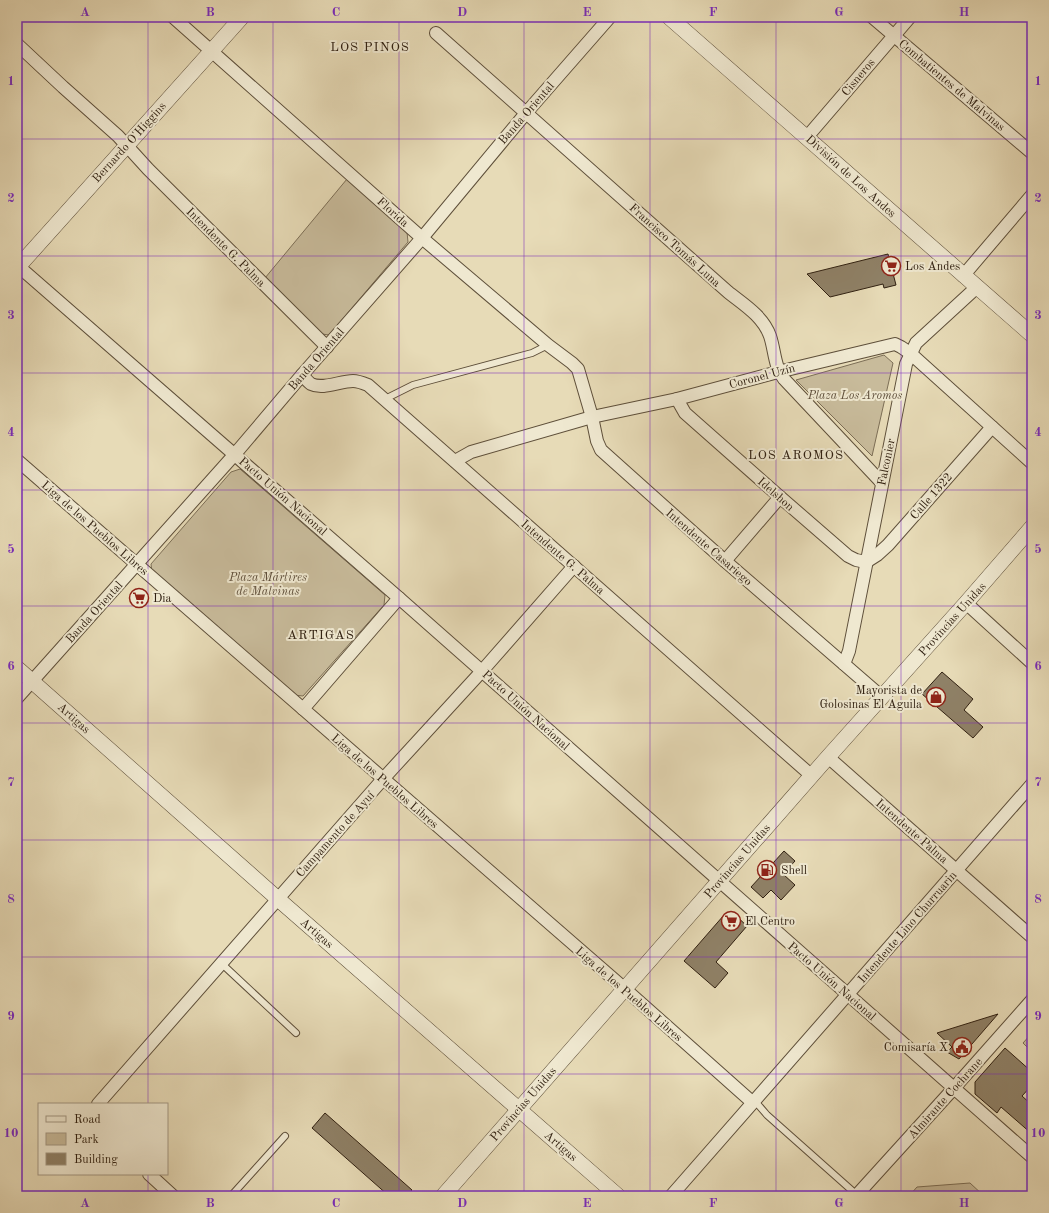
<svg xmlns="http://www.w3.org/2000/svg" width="1049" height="1213" viewBox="0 0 1049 1213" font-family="'Old Standard TT',serif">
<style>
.green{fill:#c8bb9b;stroke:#7c6e56}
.building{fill:#8f8167;stroke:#302011}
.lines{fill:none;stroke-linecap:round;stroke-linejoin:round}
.service-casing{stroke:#5e4f3a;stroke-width:8}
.minor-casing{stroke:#5e4f3a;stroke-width:14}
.tertiary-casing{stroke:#5e4f3a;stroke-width:16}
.service{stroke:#efe8d0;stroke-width:6}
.minor{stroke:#efe8d0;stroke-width:12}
.tertiary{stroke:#efe8d0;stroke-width:15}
.grid{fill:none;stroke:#7b2cbf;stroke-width:1;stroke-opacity:0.55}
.labels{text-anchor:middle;stroke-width:4;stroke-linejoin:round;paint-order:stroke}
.street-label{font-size:12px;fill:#302011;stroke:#efe8d0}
.poi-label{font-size:12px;fill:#302011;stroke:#efe8d0;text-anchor:start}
.park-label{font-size:12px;font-style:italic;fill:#5e4e3a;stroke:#efe8d0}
.neighbourhood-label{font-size:13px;letter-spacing:1px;fill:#302011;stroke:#efe8d0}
.neatline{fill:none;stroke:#7b2cbf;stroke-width:1.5}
.grid-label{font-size:13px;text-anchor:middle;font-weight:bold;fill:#7b2cbf}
</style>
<rect width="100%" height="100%" fill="#e7dbb7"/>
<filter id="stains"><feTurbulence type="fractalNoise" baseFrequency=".005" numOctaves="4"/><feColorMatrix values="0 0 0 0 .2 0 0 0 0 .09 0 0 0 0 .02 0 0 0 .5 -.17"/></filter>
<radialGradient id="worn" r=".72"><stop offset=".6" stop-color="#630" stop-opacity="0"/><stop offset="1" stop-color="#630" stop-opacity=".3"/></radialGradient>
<g class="green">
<polygon points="347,179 407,232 408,242 329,335 322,334 265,278"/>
<polygon points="884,355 893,363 872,456 796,380"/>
<polygon points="240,469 385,595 384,605 303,696 293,695 152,573 151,564 231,472"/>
<polygon points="1032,1033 1032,1052 1023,1043"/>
<polygon points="970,1183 984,1196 909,1196 917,1187"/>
</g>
<g class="building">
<polygon points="888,254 896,285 884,288 883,284 830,297 807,274"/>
<polygon points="942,672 973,699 964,710 983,727 973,738 922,694"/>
<polygon points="784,851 795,861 783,874 795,885 781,900 771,890 763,898 751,887"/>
<polygon points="733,913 747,926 716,962 728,973 715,988 684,961 724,915"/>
<polygon points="998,1014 959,1059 947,1052 952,1047 937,1033"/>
<polygon points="1005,1048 1032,1072 1032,1085 1022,1096 1032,1105 1032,1134 1001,1107 997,1113 975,1094 975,1082"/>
<polygon points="325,1113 412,1190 406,1196 389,1196 312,1128"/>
</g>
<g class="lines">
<g class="service-casing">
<g id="service">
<polyline points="385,399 413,385 532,353 548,345"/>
<polyline points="221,963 296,1033"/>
<polyline points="754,1100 767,1115 857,1195"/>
<polyline points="231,1196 285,1136"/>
</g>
</g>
<g class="minor-casing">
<g id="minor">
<polyline points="173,17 422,238 548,345 572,363 578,369 592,417 597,441 601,450 725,561 882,697"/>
<polyline points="872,17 1032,153"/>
<path d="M436 33 728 292C743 304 763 316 770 336 775 351 774 366 784 379L881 482"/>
<polyline points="17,44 63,87 118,136 148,169 327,347"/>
<polyline points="807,137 910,17"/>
<polyline points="17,265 399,598 1032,1157"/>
<polyline points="963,276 1032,195"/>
<path d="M302 375C304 377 308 382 311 384 323 390 340 381 353 381 358 381 363 383 368 385L812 776"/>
<polyline points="677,399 685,413 780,497 848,556 856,560 866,562 877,555 888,545 992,427"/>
<polyline points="17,460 625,989 752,1102"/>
<polyline points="455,461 471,452 592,417 677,399 778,372 895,344 901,347 910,353 1032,463"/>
<polyline points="725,561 780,497"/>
<polyline points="966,603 1032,663"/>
<polyline points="844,664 849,651 906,364 916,343 977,287"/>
<polyline points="17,698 235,454 302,375 422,238 526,113 610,17"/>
<polyline points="303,709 399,598"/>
<polyline points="828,757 1032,937"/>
<polyline points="98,1104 383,779 482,671 574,566"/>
<polyline points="149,1174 173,1196"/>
<polyline points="671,1196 1032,784"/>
<polyline points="856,1196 954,1088 1032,1000"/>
</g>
</g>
<g class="tertiary-casing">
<g id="tertiary">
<polyline points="669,17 1032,335"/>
<polyline points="17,268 242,17"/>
<polyline points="17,668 278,899 618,1196"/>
<polyline points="443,1196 828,757 966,603 1032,527"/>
</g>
</g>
<use href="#service" class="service"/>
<use href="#minor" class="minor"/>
<use href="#tertiary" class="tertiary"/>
</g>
<path class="grid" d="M148 17V1104M273 17V1196M399 17V1196M524 17V1196M650 17V1196M776 17V1196M901 17V1196M17 139H1032M17 256H1032M17 373H1032M17 490H1032M17 606H1032M17 723H1032M17 840H1032M17 957H1032M17 1074H1032M148 1174V1196"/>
<defs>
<g id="supermarket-ring" transform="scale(1)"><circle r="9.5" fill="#efe8d0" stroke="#8f2418" stroke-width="1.5"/><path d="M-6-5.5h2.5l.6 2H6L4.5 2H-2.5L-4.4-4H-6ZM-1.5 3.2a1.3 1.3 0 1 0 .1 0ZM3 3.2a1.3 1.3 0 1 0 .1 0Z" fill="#8f2418"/></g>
<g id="shop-ring" transform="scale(1)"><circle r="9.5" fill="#efe8d0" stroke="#8f2418" stroke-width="1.5"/><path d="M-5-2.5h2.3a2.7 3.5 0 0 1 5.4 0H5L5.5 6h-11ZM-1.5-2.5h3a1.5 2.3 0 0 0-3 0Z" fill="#8f2418"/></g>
<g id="fuel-ring" transform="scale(1)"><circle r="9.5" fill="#efe8d0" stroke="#8f2418" stroke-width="1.5"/><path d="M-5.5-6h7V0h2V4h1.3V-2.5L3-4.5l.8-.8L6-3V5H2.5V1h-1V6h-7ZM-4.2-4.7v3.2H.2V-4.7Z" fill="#8f2418"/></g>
<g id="civic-ring" transform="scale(1)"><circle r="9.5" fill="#efe8d0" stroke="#8f2418" stroke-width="1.5"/><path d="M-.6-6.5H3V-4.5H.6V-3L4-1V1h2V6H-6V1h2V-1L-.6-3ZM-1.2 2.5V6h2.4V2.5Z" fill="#8f2418"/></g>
</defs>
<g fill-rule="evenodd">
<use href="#supermarket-ring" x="891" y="266"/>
<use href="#supermarket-ring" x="139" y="598"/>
<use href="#shop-ring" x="936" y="697"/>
<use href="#fuel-ring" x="767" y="870"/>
<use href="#supermarket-ring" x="731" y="921"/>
<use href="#civic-ring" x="962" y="1047"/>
</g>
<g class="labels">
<g class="street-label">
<text transform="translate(858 77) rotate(-50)" y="4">Cisneros</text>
<text transform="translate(952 85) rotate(40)" y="4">Combatientes de Malvinas</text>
<text transform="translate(526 113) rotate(-49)" y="4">Banda Oriental</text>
<text transform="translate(129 142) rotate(-48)" y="4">Bernardo O'Higgins</text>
<text transform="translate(851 176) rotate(42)" y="4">División de Los Andes</text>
<text transform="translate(393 212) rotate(42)" y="4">Florida</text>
<text transform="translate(675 245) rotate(42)" y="4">Francisco Tomás Luna</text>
<text transform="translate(226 247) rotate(45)" y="4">Intendente G. Palma</text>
<text transform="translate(316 359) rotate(-49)" y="4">Banda Oriental</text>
<text transform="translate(762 376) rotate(-15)" y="4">Coronel Uzín</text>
<text transform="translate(886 462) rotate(-78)" y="4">Falconier</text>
<text transform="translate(776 494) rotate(41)" y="4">Idelshon</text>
<text transform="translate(283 496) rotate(41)" y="4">Pacto Unión Nacional</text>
<text transform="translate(931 496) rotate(-49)" y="4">Calle 1322</text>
<text transform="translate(95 528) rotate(41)" y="4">Liga de los Pueblos Libres</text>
<text transform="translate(709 547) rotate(41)" y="4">Intendente Casariego</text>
<text transform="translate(563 557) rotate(41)" y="4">Intendente G. Palma</text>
<text transform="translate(94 612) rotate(-48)" y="4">Banda Oriental</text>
<text transform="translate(952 619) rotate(-48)" y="4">Provincias Unidas</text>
<text transform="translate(526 710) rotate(42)" y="4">Pacto Unión Nacional</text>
<text transform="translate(74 718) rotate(42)" y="4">Artigas</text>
<text transform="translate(385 781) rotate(41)" y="4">Liga de los Pueblos Libres</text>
<text transform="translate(912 831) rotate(41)" y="4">Intendente Palma</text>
<text transform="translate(335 834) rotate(-48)" y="4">Campamento de Ayuí</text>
<text transform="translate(737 861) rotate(-49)" y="4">Provincias Unidas</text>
<text transform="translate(907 927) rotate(-49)" y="4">Intendente Lino Churruarin</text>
<text transform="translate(317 933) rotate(41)" y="4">Artigas</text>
<text transform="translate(832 981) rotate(41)" y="4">Pacto Unión Nacional</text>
<text transform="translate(629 994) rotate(41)" y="4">Liga de los Pueblos Libres</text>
<text transform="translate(945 1098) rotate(-48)" y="4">Almirante Cochrane</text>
<text transform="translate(523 1104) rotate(-49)" y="4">Provincias Unidas</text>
<text transform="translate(561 1146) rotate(41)" y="4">Artigas</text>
</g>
<g class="poi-label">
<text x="905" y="270">Los Andes</text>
<text x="153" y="602">Dia</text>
<text x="922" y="694" text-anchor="end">Mayorista de<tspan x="922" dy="14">Golosinas El Aguila</tspan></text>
<text x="781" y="874">Shell</text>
<text x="745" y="925">El Centro</text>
<text x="948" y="1051" text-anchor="end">Comisaría X</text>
</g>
<g class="park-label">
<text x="855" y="399">Plaza Los Aromos</text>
<text x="268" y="581">Plaza Mártires<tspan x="268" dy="14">de Malvinas</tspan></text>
</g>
<g class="neighbourhood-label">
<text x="370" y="51">LOS PINOS</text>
<text x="796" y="459">LOS AROMOS</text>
<text x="321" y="639">ARTIGAS</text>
</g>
</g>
<rect width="1049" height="1213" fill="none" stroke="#e7dbb7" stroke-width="44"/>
<rect x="38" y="1103" width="130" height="72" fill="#efe8d0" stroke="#a39884"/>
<rect x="46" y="1116" width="20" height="6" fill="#efe8d0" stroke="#a39884"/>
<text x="74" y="1123" font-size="12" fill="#302011">Road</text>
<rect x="46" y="1133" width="20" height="12" fill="#c8bb9b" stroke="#a39884"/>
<text x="74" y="1143" font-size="12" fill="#302011">Park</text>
<rect x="46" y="1153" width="20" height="12" fill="#8f8167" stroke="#a39884"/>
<text x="74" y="1163" font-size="12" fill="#302011">Building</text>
<rect x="22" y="22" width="1005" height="1169" class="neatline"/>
<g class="grid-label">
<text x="85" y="16">A</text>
<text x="210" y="16">B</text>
<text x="336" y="16">C</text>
<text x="462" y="16">D</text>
<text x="587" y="16">E</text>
<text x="713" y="16">F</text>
<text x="839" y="16">G</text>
<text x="964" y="16">H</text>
<text x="11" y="85">1</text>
<text x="1038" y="85">1</text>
<text x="11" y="202">2</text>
<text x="1038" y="202">2</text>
<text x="11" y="319">3</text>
<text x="1038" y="319">3</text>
<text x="11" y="436">4</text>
<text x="1038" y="436">4</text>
<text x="11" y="553">5</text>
<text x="1038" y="553">5</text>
<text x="11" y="670">6</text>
<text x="1038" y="670">6</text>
<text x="11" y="786">7</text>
<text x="1038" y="786">7</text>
<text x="11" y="903">8</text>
<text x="1038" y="903">8</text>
<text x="11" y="1020">9</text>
<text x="1038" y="1020">9</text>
<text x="11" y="1137">10</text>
<text x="1038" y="1137">10</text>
<text x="85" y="1207">A</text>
<text x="210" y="1207">B</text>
<text x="336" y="1207">C</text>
<text x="462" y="1207">D</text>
<text x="587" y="1207">E</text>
<text x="713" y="1207">F</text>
<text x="839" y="1207">G</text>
<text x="964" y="1207">H</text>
</g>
<rect width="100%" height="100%" filter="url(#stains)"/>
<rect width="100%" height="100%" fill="url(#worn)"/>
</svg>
